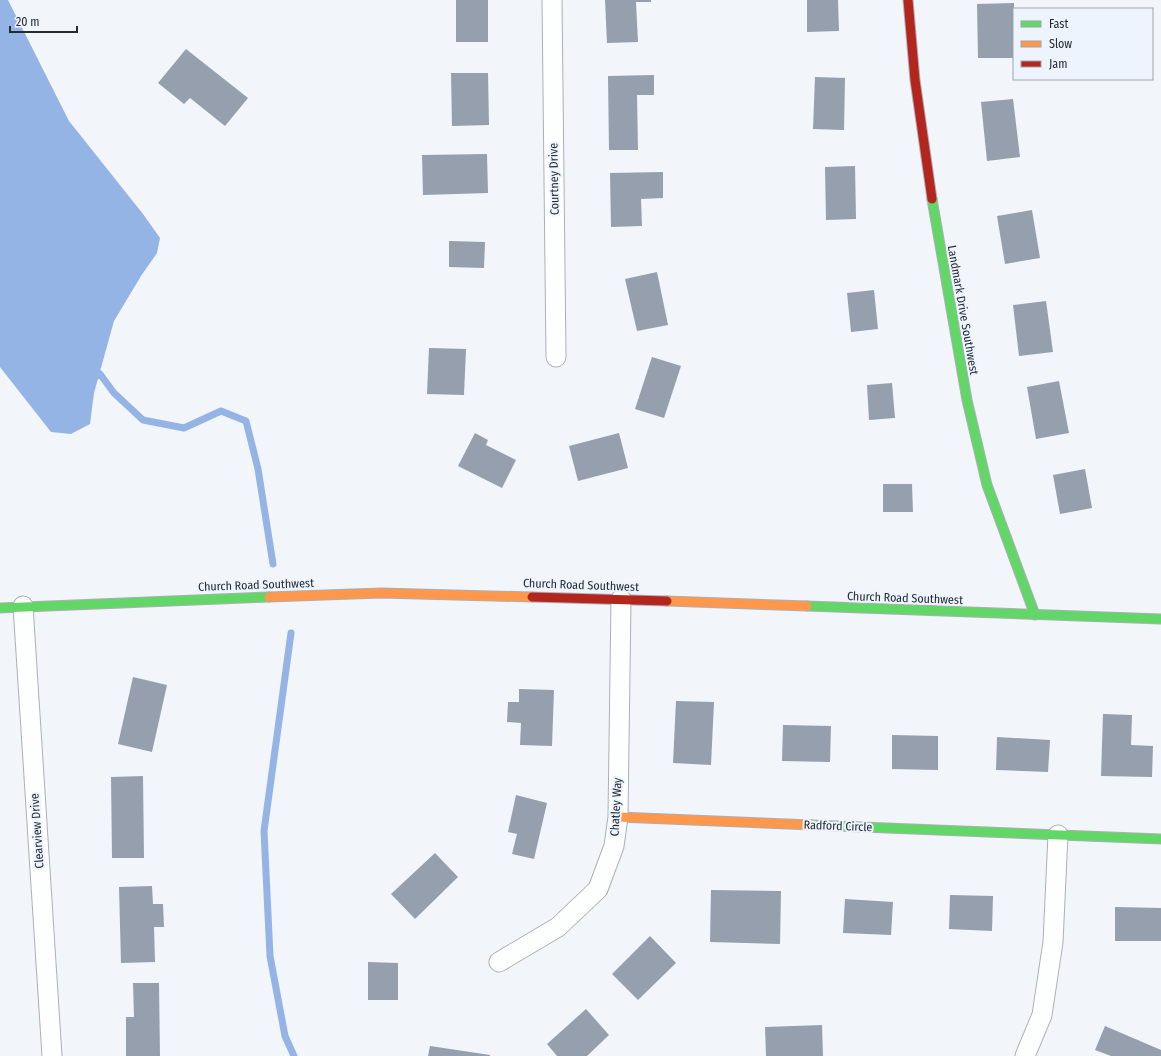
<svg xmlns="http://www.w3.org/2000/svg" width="1161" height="1056" viewBox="0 0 1161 1056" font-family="'Fira Sans Condensed',sans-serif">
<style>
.water{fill:#94b4e6}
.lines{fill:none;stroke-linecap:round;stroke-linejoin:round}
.stream{stroke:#94b4e6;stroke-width:7}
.building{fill:#969fae}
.street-casing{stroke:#acb0b6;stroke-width:21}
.fast-casing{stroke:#acb0b6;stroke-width:11}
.slow-casing{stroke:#acb0b6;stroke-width:11}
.jam-casing{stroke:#acb0b6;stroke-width:11}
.street{stroke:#fdfefe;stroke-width:19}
.fast{stroke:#63d668;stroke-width:9}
.slow{stroke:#ff974d;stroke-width:9}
.jam{stroke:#b3261e;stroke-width:9}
.labels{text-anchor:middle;stroke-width:4;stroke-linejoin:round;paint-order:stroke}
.street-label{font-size:12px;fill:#252b33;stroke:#eef4fd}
</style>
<rect width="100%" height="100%" fill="#f2f5fa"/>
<polygon class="water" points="0,0 8,0 69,121 143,214 160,238 157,253 141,276 114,321 94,393 90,424 71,434 51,432 0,367"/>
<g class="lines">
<g class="stream">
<polyline points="92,379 100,374 114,393 143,420 184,428 221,411 246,421 258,469 273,564"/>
<polyline points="291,633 264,831 270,956 285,1036 294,1056"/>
</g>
</g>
<g class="building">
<rect x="456" y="0" width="32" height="42"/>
<polygon points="605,0 651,0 651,2 636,2 638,42 607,43"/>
<polygon points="807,0 838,0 839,31 807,32"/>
<polygon points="1014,3 1014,58 978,58 977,4"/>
<polygon points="186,49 248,98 225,126 190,98 184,104 158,83"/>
<polygon points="451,73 488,73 489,125 452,126"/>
<polygon points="654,75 654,95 637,95 638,150 609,150 608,76"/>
<polygon points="815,77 845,78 844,130 813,129"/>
<polygon points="1013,99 1020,157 987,161 981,102"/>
<polygon points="487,154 488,193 423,195 422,155"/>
<polygon points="855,166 856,219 826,220 825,167"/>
<polygon points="663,172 663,198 641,199 642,226 611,227 610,173"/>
<polygon points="1032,210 1040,258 1005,264 997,216"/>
<polygon points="449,241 485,242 484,268 449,267"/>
<polygon points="657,272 668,325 637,331 625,279"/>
<polygon points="874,290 878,329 851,332 847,293"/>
<polygon points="1046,301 1053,352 1019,356 1013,305"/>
<polygon points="429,348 466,349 464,395 427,394"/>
<polygon points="652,357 681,366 664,418 635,409"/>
<polygon points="1059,381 1069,433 1036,439 1027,387"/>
<polygon points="892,383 895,418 869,420 867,385"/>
<polygon points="475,433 488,440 486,445 516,460 502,488 458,466"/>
<polygon points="619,433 628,468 578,481 569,446"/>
<polygon points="1085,469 1092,508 1060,514 1053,475"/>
<polygon points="883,484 912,484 913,512 883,512"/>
<polygon points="133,677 167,685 152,752 118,744"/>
<polygon points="519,689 554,690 552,746 520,745 521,723 507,722 508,702 519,702"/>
<polygon points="676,701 714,702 711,765 673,763"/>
<polygon points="1103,714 1132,715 1131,745 1153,746 1152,777 1101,776"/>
<polygon points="783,725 831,726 830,762 782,761"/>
<polygon points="892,735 938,736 938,770 892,769"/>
<polygon points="997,737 1050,740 1048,772 996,770"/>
<polygon points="143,776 144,858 112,858 111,777"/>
<polygon points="516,795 547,803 534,859 512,854 517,834 508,832"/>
<polygon points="435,853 458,877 415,919 391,894"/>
<polygon points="152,886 153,904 163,904 164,927 154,927 155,962 121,963 119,887"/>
<polygon points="711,890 781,891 780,944 710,942"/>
<polygon points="950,895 993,896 992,931 949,929"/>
<polygon points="845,899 893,902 891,935 843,933"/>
<polygon points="1115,907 1161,908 1161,941 1115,941"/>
<polygon points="650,936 676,963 638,1000 612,974"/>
<polygon points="368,962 398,963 398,1000 368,1000"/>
<polygon points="133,983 159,983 160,1056 126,1056 126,1017 134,1017"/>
<polygon points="586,1009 609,1035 587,1056 557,1056 547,1044"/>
<polygon points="822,1025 823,1056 766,1056 765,1027"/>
<polygon points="1105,1026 1161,1050 1161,1056 1111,1056 1095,1050"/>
<polygon points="430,1046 490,1055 490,1056 428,1056"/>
</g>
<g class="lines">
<g class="street-casing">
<g id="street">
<polyline points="552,0 556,357"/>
<polyline points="23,606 52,1056"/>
<polyline points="499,962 558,927 598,889 614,846 618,817 621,599"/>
<polyline points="1025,1056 1042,1015 1053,942 1058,835"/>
</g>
</g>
<g class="fast-casing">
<g id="fast">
<polyline points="932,199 967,400 987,485 1035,615"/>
<polyline points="807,606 1161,619"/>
<polyline points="0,608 269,597"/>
<polyline points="812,825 1161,839"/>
</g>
</g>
<g class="slow-casing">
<g id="slow">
<polyline points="269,597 381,593 532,597"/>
<polyline points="667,601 807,606"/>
<polyline points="618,817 812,825"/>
</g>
</g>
<g class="jam-casing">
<g id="jam">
<polyline points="908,0 915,80 932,199"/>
<polyline points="532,597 667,601"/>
</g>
</g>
<use href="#street" class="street"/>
<use href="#fast" class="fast"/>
<use href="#slow" class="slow"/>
<use href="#jam" class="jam"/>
</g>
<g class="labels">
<g class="street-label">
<text transform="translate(554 179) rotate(-91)" y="4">Courtney Drive</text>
<text transform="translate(963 310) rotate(80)" y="4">Landmark Drive Southwest</text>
<text transform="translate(256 585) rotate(-2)" y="4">Church Road Southwest</text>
<text transform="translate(581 585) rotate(2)" y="4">Church Road Southwest</text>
<text transform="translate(905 598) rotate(2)" y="4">Church Road Southwest</text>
<text transform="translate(616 807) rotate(-87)" y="4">Chatley Way</text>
<text transform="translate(838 826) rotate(2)" y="4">Radford Circle</text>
<text transform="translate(37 831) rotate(-94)" y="4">Clearview Drive</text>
</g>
</g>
<rect x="1013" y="8" width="140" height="72" fill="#eef4fd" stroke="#9ea4ac"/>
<rect x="1021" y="21" width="20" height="6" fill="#63d668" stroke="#9ea4ac"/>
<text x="1049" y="28" font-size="12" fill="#252b33">Fast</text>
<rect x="1021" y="41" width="20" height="6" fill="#ff974d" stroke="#9ea4ac"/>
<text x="1049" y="48" font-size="12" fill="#252b33">Slow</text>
<rect x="1021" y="61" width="20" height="6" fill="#b3261e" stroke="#9ea4ac"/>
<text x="1049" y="68" font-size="12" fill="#252b33">Jam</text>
<path d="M10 26v6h67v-6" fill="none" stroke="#252b33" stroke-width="2"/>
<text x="16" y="26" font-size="12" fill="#252b33" stroke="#eef4fd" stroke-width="3" paint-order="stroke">20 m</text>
</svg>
